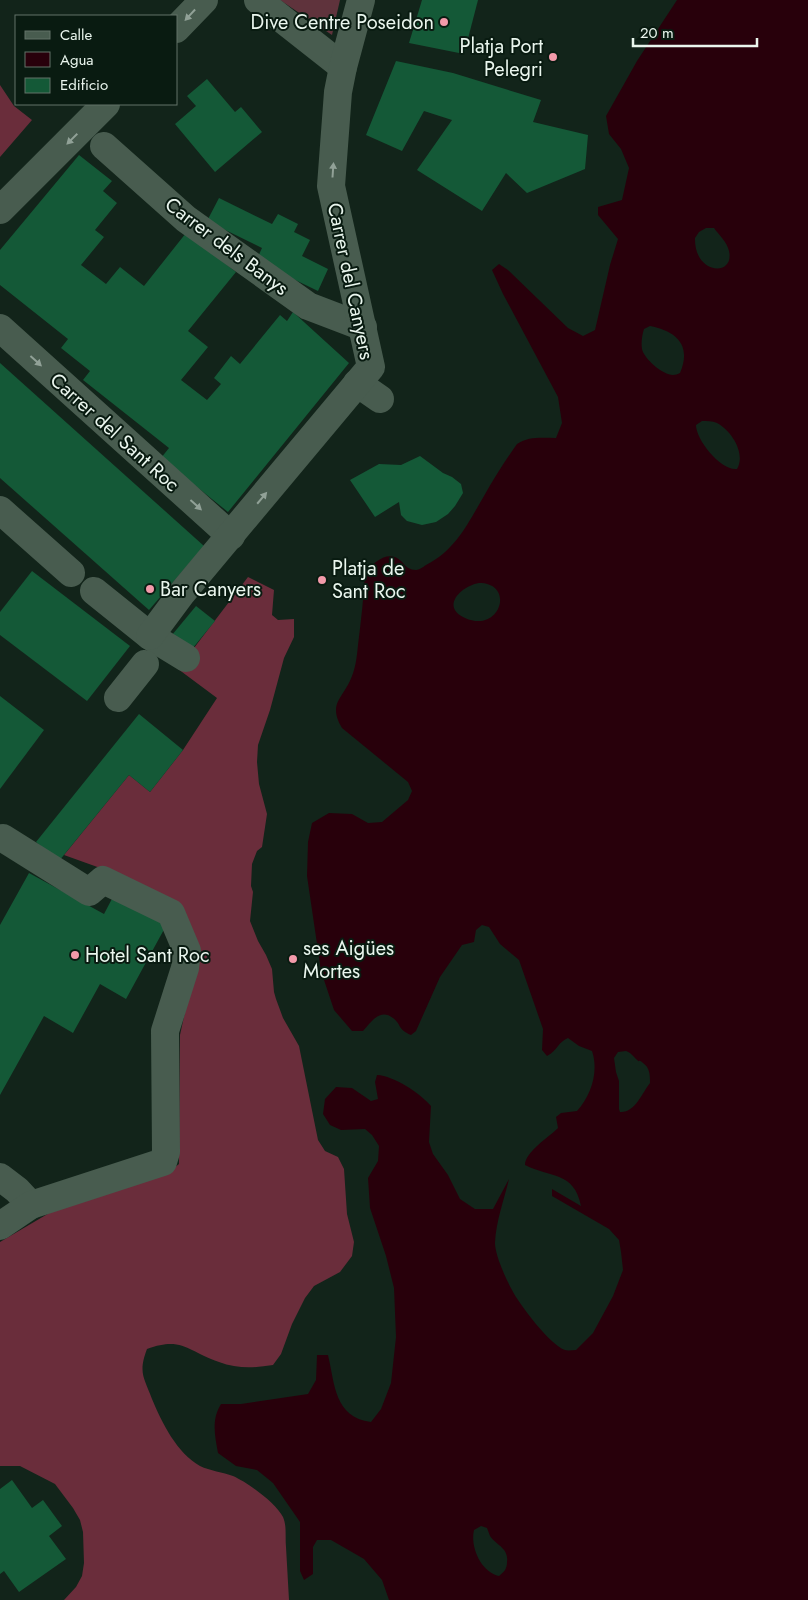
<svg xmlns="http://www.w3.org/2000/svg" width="808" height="1600" viewBox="0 0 808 1600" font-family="Jost,sans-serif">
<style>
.green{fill:#5f333c}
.forest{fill:#6a2d3b}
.water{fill:#28000b;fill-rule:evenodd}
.building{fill:#145937}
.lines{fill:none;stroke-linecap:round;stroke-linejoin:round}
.street{stroke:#485c4f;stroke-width:28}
.oneway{fill:#91a197}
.poi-dot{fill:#f39aaa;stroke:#091b11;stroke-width:2}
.labels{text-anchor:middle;stroke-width:4;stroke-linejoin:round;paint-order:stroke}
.poi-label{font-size:20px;fill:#eaf6ee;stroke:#091b11;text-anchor:start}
.street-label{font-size:20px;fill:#eaf6ee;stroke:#091b11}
</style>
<rect width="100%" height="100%" fill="#12241a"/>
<polygon class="green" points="280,0 340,0 332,35"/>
<g class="forest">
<polygon points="0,85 14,106 32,120 0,157"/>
<path d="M248 577 274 590 272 615 278 620 294 619V637L284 658 270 710 258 745 257 762 259 784 267 814 262 847 257 851 252 864 251 886 253 892 250 921 258 941 266 955 272 969 274 992 276 999 283 1018 299 1046 318 1140 325 1151 338 1157 344 1169 347 1214 354 1242 352 1256 340 1272 314 1286 305 1298 292 1324 281 1354 273 1365C255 1368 237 1369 219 1362 188 1352 183 1336 147 1349 138 1373 144 1377 152 1399 162 1423 177 1453 200 1466 210 1471 223 1472 233 1476 247 1482 276 1503 283 1517 287 1526 285 1537 286 1547 287 1565 288 1582 289 1600H64L76 1587 82 1576 84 1563 83 1532 80 1520 73 1508 55 1484 20 1466H0V1242L51 1212 174 1168 179 1164 180 1035 196 961 103 869 64 855 129 775 150 792 183 750 217 698 178 669Z"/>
</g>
<path class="water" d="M677 0H808V1600H389L382 1580 364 1559 331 1540H317L313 1547V1574L304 1580 300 1571V1522L273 1483 257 1470 236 1466 218 1453C215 1436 211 1420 221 1404H241L308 1394 316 1380 317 1355H328C335 1384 334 1417 371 1422L381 1409 391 1383 396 1337 394 1288 386 1256 370 1208 368 1178 378 1161 379 1146 372 1135 365 1129 341 1130 330 1125 323 1114 325 1099 336 1087 352 1088 371 1101 378 1099 375 1082 377 1075C394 1076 420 1093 431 1106L429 1142 433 1154 448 1175 460 1199 475 1209H493L509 1179C504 1200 496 1221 495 1243 495 1255 506 1279 512 1290 519 1304 550 1345 565 1350 568 1351 572 1350 576 1350L593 1333 613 1296 623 1270 621 1252 619 1240 609 1229 552 1196V1189L581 1206C574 1171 550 1178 525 1165 525 1152 549 1137 558 1128L556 1117 561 1113 577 1111C591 1095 599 1072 592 1051L579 1046 568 1038C558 1042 558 1050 547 1056L542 1050 543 1029 519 960 500 944 489 927 482 925 476 930 474 942 462 945 440 977 416 1031 411 1035C397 1029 402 1025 393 1018 380 1008 371 1022 363 1031H352L334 1010 321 971 307 876 308 842 312 823 329 813 352 814 368 823 382 822 408 800 412 791 408 782 342 728C327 703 344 698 352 676 356 666 357 655 358 645 361 620 364 596 365 571 376 561 390 548 403 563 406 567 410 570 416 570 419 570 423 567 426 565 456 550 468 523 484 496 494 478 505 461 517 444 529 436 542 438 556 438L562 423 558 397 503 294 492 270 499 264 508 270 568 328 583 336 595 330 610 265 618 239 598 215V207L622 200 629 168 621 149 609 134 606 116 637 61ZM706 228H714C719 235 727 242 729 251 735 277 694 275 695 238L699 232ZM650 326C676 331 692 345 680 373 678 374 675 375 673 375 663 375 644 359 642 349 641 343 642 335 644 329ZM702 421C707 421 712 421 717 423 732 431 746 454 737 469 721 471 696 440 696 425ZM479 583C516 583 500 634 465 618 440 607 461 586 479 583ZM626 1051C631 1053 632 1055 636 1059 641 1064 637 1058 643 1063 650 1068 650 1075 650 1083 642 1093 635 1113 620 1112L619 1109V1081L616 1072 614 1058 618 1052ZM481 1526 487 1528C488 1531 489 1533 490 1536 496 1545 509 1548 507 1562 507 1569 504 1572 499 1576 481 1572 470 1547 474 1530Z"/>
<g class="building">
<polygon points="422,0 478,0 464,54 409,43"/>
<polygon points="396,61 453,73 541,100 533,122 588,135 585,169 527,193 506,173 482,211 417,170 452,120 424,111 402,151 366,135"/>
<polygon points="207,79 235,112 241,107 262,132 215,172 175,124 196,106 187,96"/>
<polygon points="79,155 112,181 103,191 117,203 95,230 104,237 81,265 106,284 120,267 144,286 186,233 236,272 188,331 208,347 181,380 207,400 221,384 214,378 231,356 240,364 280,315 287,321 293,312 349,363 228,512 161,458 169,448 83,380 90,371 61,348 68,339 0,285 0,250"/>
<polygon points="219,198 272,224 278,214 298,224 294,232 310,240 302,256 328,269 318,291 256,261 262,248 207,221"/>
<polygon points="0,363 204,546 149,610 0,478"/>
<polygon points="420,456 443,473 452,477 461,484 463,493 455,506 448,514 436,522 422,525 407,521 401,515 399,502 375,517 350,480 379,464 401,465"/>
<polygon points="32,571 130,646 87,701 0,635 0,612"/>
<polygon points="196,606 215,621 192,649 172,635"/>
<polygon points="0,696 44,730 0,789"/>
<polygon points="139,714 183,750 150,792 129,775 59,861 36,842"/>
<polygon points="29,873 104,914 114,895 167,924 126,999 100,984 73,1033 44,1016 0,1095 0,925"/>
<polygon points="12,1480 32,1508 43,1500 62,1526 49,1536 66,1559 19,1592 4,1571 0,1574 0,1489"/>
</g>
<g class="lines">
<g class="street">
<polyline points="258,0 343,67"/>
<polyline points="176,29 204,0"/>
<polyline points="104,146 186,219 308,306 363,327"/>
<polyline points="0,210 106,104"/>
<polyline points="0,328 231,536"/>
<polyline points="357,383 380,399"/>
<polyline points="0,510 71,573"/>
<polyline points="94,591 150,636 186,658"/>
<polyline points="150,636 182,593 371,367 331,186 338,92 343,67 361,0"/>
<polyline points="118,698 145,664"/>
<polyline points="0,1177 17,1190 31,1205"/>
<polyline points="0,1226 31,1205 163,1162 166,1152 165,1031 185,968 187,951 171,913 103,880 89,892 3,838"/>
</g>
</g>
<defs><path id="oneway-solid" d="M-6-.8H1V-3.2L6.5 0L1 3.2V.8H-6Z" transform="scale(1.25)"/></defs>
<g class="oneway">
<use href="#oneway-solid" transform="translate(190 15) rotate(133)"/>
<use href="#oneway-solid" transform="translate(72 139) rotate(135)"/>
<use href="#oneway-solid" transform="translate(333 170) rotate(-86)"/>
<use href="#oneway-solid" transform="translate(36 361) rotate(42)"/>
<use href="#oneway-solid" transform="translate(262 498) rotate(-50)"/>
<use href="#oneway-solid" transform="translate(196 505) rotate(42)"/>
</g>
<g class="poi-dot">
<circle cx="444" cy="22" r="5"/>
<circle cx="553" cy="57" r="5"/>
<circle cx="322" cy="580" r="5"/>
<circle cx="150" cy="589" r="5"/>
<circle cx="75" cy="955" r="5"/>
<circle cx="293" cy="959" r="5"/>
</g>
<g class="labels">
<g class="poi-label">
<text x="434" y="29" text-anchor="end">Dive Centre Poseidon</text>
<text x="543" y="53" text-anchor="end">Platja Port<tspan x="543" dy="23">Pelegri</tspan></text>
<text x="332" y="575">Platja de<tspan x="332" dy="23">Sant Roc</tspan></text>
<text x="160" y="596">Bar Canyers</text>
<text x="303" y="955">ses Aigües<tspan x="303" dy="23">Mortes</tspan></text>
<text x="85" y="962">Hotel Sant Roc</text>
</g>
<g class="street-label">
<text transform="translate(227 246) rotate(37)" y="7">Carrer dels Banys</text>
<text transform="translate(351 281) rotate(78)" y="7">Carrer del Canyers</text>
<text transform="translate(115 432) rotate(42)" y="7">Carrer del Sant Roc</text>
</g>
</g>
<rect x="15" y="15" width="162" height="90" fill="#091b11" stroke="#637369"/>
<rect x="25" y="31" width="25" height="8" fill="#485c4f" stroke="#637369"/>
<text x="60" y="40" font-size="15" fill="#eaf6ee">Calle</text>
<rect x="25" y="52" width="25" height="15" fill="#28000b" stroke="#637369"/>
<text x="60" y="65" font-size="15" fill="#eaf6ee">Agua</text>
<rect x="25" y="78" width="25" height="15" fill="#145937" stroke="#637369"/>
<text x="60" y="90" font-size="15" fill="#eaf6ee">Edificio</text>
<path d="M633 38v8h124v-8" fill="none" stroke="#eaf6ee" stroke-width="2.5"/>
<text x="640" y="38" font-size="15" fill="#eaf6ee" stroke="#091b11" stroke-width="4" paint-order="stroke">20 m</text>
</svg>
